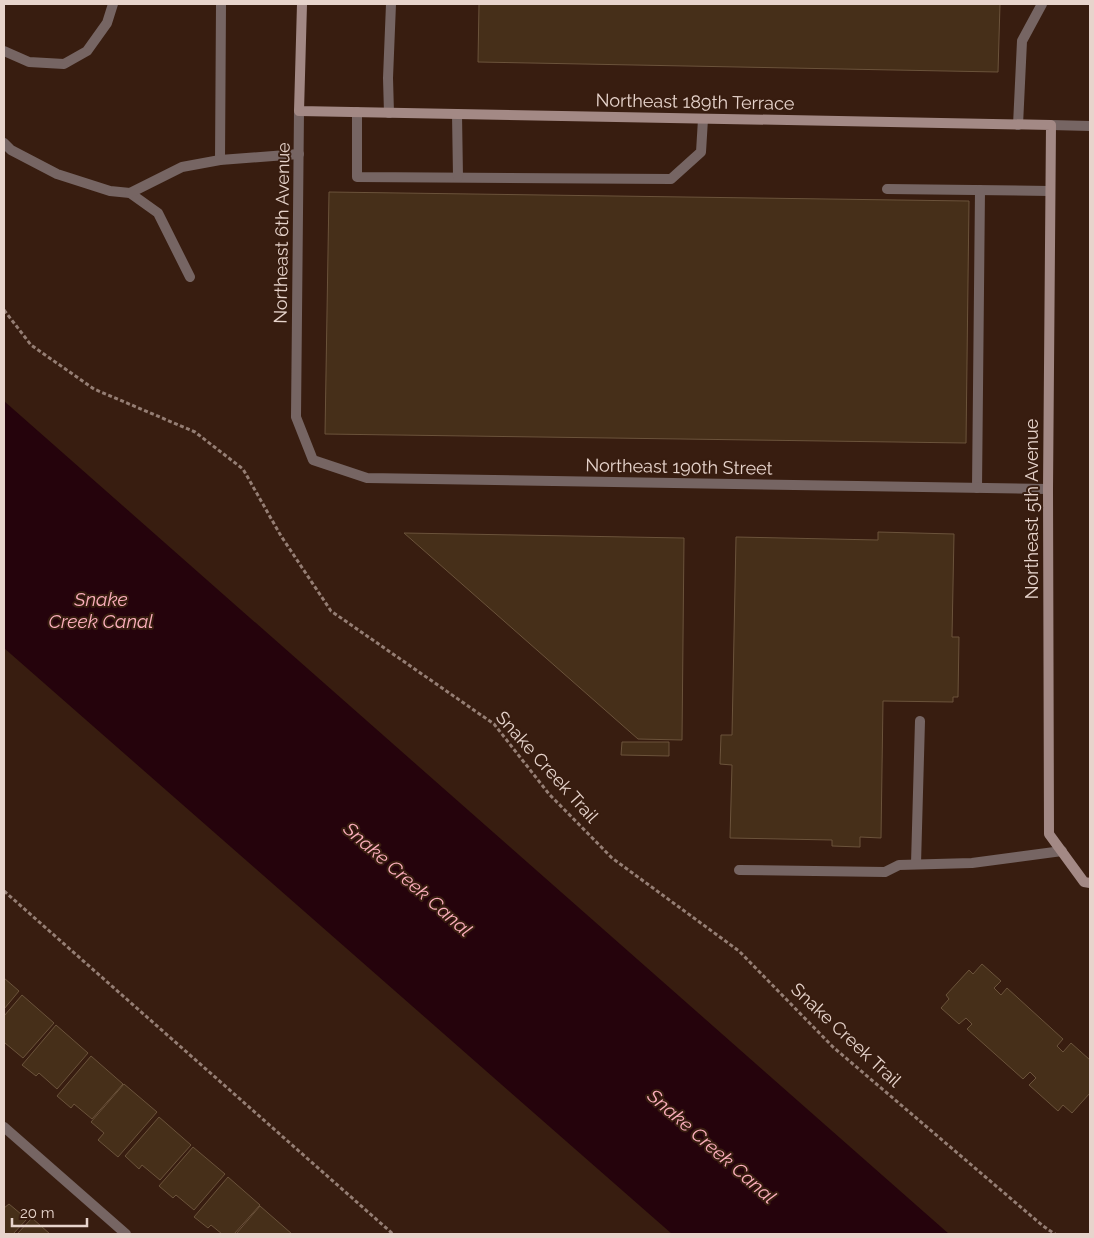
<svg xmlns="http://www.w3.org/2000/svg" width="1094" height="1238" viewBox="0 0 1094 1238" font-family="Raleway,sans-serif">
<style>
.water{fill:#25030c}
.building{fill:#462f19;stroke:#6b533b}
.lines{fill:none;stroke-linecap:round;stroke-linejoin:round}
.path{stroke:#957e74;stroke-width:3;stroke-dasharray:4 2.5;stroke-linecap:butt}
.lane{stroke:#766563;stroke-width:10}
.street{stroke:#766563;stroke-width:10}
.secondary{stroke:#a38985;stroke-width:10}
.labels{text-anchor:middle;stroke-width:4;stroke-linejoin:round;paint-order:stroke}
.street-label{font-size:18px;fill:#e7d4cc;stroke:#381d10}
.water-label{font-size:19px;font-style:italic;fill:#fcafbd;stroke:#381d10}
</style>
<rect width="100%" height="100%" fill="#381d10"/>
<polygon class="water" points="4,401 949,1234 672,1234 4,648"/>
<g class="building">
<polygon points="479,4 1000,4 998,72 478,62"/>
<polygon points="329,192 969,201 966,443 325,434"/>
<polygon points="878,532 954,534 952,637 959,637 958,697 953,697 953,702 883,701 881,838 860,837 860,847 832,846 832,840 730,838 732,765 720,764 721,735 732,735 736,537 878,540"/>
<polygon points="404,533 684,538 682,740 638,739"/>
<polygon points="622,742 669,742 669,756 621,755"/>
<polygon points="982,964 1001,981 994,988 1001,995 1007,988 1063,1039 1057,1046 1063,1052 1071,1043 1090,1060 1090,1093 1072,1113 1063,1105 1058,1111 1029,1085 1036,1078 1030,1072 1023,1079 967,1029 972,1024 966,1018 959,1024 941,1008 949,999 946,995 969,970 973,974"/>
<polygon points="4,978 19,991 4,1009"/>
<polygon points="22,995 54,1023 23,1058 5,1043 4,1044 4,1016"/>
<polygon points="56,1025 88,1053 57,1089 39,1073 36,1076 22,1065"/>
<polygon points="91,1056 123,1084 92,1119 74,1104 71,1108 57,1096"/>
<polygon points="124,1084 157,1112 118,1157 98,1140 104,1133 91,1122"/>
<polygon points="159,1117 191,1145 160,1180 142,1165 139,1169 125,1156"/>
<polygon points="193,1147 225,1174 194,1210 176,1195 173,1198 159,1186"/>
<polygon points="228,1177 260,1205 234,1234 222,1234 211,1225 208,1228 194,1217"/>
<polygon points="9,1204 27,1219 13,1234 4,1234 4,1208"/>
<polygon points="260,1206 292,1234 236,1234"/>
<polygon points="32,1218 50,1234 17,1234"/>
</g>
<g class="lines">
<g class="path">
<polyline points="4,310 31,345 94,389 195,432 243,469 281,536 331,611 494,724 549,794 612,858 739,951 833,1047 1043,1226 1055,1234"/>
<polyline points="4,891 393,1234"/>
</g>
<g class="lane">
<polyline points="4,51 29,62 64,64 87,51 107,23 113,4"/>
<polyline points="357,112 357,177 671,179 701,152 703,119"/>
<polyline points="389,113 388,78 391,4"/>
<polyline points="457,114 458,177"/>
<polyline points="1018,125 1022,41 1042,4"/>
<polyline points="4,143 11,150 57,174 110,191 130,193 158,213 190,277"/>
<polyline points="220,160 221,4"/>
<polyline points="887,189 1050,191"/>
<polyline points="130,193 182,167 220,160 299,154"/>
<polyline points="977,488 980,190"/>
<polyline points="916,864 920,721"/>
<polyline points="739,870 885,872 899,865 972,863 1062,851"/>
</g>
<g class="street">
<polyline points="299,111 296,417 313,460 367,478 1048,489"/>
<polyline points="1051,125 1090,126"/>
<polyline points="4,1127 126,1234"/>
</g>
<polyline class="secondary" points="302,4 299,111 1051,125 1048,489 1049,834 1084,882 1090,883"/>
</g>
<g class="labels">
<g class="street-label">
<text transform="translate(695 102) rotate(1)" y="6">Northeast 189th Terrace</text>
<text transform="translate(282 233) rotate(-89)" y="6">Northeast 6th Avenue</text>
<text transform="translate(679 467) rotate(1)" y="6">Northeast 190th Street</text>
<text transform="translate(1032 509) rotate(-90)" y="6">Northeast 5th Avenue</text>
<text transform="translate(547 767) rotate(48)" y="6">Snake Creek Trail</text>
<text transform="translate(846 1035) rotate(43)" y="6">Snake Creek Trail</text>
</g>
<g class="water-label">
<text x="101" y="606">Snake<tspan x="101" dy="22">Creek Canal</tspan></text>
<text transform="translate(408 879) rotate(41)" y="7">Snake Creek Canal</text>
<text transform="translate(712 1146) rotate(41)" y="7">Snake Creek Canal</text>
</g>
</g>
<rect width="1094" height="1238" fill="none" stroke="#e7d4cc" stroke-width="10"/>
<path d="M12 1218v8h75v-8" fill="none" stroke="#e7d4cc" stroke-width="2.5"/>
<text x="20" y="1218" font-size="15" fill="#e7d4cc" stroke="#381d10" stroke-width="4" paint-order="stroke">20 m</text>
</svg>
